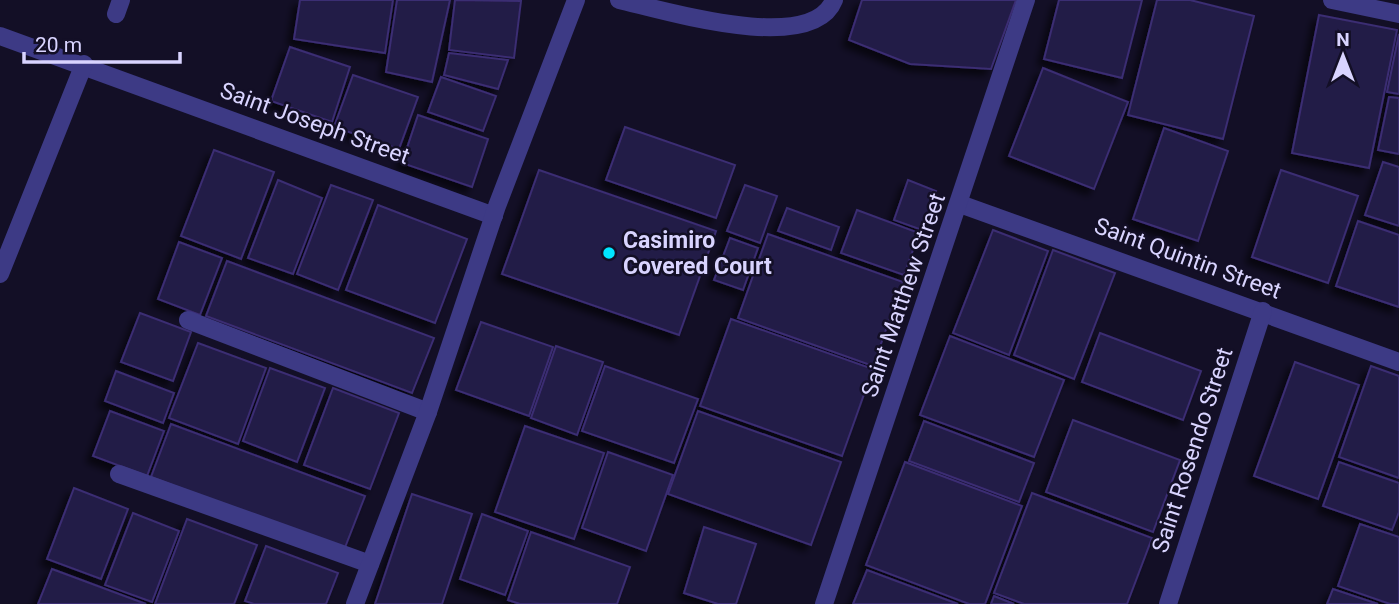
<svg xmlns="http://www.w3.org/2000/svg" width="1399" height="604" viewBox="0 0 1399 604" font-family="Roboto,sans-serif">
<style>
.building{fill:#241b47;stroke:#3b2d73;stroke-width:2;filter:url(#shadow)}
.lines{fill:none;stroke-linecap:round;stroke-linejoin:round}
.minor{stroke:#3d3a85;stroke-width:18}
.poi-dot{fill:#00e5ff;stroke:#130f26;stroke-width:2.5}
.labels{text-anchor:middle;stroke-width:5;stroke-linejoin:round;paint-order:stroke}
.street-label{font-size:23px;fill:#d9d4ff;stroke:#130f26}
.poi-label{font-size:23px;font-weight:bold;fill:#d9d4ff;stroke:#130f26;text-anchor:start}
</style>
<defs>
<filter id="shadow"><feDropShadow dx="-6" dy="6" stdDeviation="3.5" flood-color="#0009"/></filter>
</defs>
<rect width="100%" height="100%" fill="#130f26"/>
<g class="building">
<polygon points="300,0 393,0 385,53 294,39"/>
<polygon points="397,0 450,0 432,82 386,72"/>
<polygon points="455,0 521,1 514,58 449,50"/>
<polygon points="862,0 1016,0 991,69 910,64 849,40"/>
<polygon points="1059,0 1142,0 1122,78 1044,59"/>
<polygon points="1157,0 1190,0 1254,16 1223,139 1128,115"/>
<polygon points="1319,15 1397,30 1369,168 1292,153"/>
<polygon points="1399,34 1399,94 1387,92"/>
<polygon points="290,47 350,67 332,122 271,101"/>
<polygon points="449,53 508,60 498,89 444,75"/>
<polygon points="1043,68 1128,102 1094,189 1009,156"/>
<polygon points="353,75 418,97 399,149 334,127"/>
<polygon points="441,77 496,96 483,131 428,112"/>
<polygon points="1389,97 1399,98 1399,154 1378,150"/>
<polygon points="418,115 488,139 472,187 402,163"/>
<polygon points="625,127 735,165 716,218 606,180"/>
<polygon points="1164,128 1228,151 1198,241 1133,219"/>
<polygon points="214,150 274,172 241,259 181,236"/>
<polygon points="1383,162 1399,167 1399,226 1365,215"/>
<polygon points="539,170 716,231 679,335 502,274"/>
<polygon points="1281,170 1358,196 1328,283 1252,257"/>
<polygon points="278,180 322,198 293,274 248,258"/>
<polygon points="908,180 936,191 922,230 894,220"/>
<polygon points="331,185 373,200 338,290 297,274"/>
<polygon points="745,185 777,196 760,243 727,231"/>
<polygon points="378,205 467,239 435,323 346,290"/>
<polygon points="787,208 839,227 831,250 778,231"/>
<polygon points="857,210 919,233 904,275 841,253"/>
<polygon points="1358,221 1399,235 1399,307 1336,286"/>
<polygon points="993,230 1048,251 1009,355 953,333"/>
<polygon points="768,234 903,282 873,366 738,318"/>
<polygon points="730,238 758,248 743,290 714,280"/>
<polygon points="179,242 222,258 200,315 158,299"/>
<polygon points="1053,250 1115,273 1074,379 1014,355"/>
<polygon points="227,261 434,338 412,393 206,316"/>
<polygon points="140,313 191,332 173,381 121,362"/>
<polygon points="731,319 873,369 842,456 700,406"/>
<polygon points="481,322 553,347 529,416 456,390"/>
<polygon points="1100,333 1201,371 1183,420 1082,382"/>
<polygon points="950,336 1064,380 1034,457 920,415"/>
<polygon points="198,343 266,368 238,444 169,418"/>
<polygon points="556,346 603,362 577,435 531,418"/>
<polygon points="1295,362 1359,385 1318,499 1254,476"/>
<polygon points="605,366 698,399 674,463 582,431"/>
<polygon points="1371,366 1399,376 1399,478 1339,457"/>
<polygon points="270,368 325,388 297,462 243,441"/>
<polygon points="116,371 174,393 163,423 105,401"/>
<polygon points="333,388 399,413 370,489 304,465"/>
<polygon points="110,411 164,431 147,476 93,456"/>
<polygon points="698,411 841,462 811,545 668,494"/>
<polygon points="1073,420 1180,460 1153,532 1046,492"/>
<polygon points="924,421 1034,463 1019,502 909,461"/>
<polygon points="171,424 365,496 344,550 151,477"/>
<polygon points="525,426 604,453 574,539 495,512"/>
<polygon points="608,452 673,475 646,551 582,528"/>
<polygon points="905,462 1022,506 985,604 969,604 866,565"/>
<polygon points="1339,462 1399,483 1399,512 1392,530 1323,506"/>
<polygon points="74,488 128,509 101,579 47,559"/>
<polygon points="1032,493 1152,538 1127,604 1024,604 994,593"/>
<polygon points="412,494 472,514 442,604 375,604"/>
<polygon points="133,513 179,531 152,602 105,585"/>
<polygon points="482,514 528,531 505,595 460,579"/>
<polygon points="187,519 257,545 234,604 155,604"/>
<polygon points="1360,524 1399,537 1399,604 1390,604 1338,586"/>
<polygon points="704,527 756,544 736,604 718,604 684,593"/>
<polygon points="531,532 630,567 617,604 520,604 508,600"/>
<polygon points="266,546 338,573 326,604 254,604 245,601"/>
<polygon points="52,569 146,604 38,604"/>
<polygon points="867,570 958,604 853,604"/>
<polygon points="1333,589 1378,604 1327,604"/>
<polygon points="994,596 1014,604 991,604"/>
</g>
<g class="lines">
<g class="minor">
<path d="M619 0C663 10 812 56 834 0"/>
<polyline points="1332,0 1399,14"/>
<polyline points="116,14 121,0"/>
<polyline points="0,36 494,216"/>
<polyline points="960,204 1399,362"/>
<polyline points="0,274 84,64"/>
<polyline points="188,320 428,412"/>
<polyline points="119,474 370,564"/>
<polyline points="355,604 428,412 497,206 576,0"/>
<polyline points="824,604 1026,0"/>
<polyline points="1168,604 1263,311"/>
</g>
</g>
<circle class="poi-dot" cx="609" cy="253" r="7"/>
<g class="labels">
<g class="street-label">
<text transform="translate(315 123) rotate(20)" y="8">Saint Joseph Street</text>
<text transform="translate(1188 258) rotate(20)" y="8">Saint Quintin Street</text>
<text transform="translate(903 295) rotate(-71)" y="8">Saint Matthew Street</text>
<text transform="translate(1192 450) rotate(-72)" y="8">Saint Rosendo Street</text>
</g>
<g class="poi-label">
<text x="623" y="248">Casimiro<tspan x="623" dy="26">Covered Court</tspan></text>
</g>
</g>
<g transform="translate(1343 56)" stroke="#130f26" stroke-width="5" paint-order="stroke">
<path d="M0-5L12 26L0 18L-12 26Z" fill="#d9d4ff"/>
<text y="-10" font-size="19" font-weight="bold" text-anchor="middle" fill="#d9d4ff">N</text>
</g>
<path d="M24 52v10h156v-10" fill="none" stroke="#d9d4ff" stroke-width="3.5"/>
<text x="35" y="52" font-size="21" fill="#d9d4ff" stroke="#130f26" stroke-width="5" paint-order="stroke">20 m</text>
</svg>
